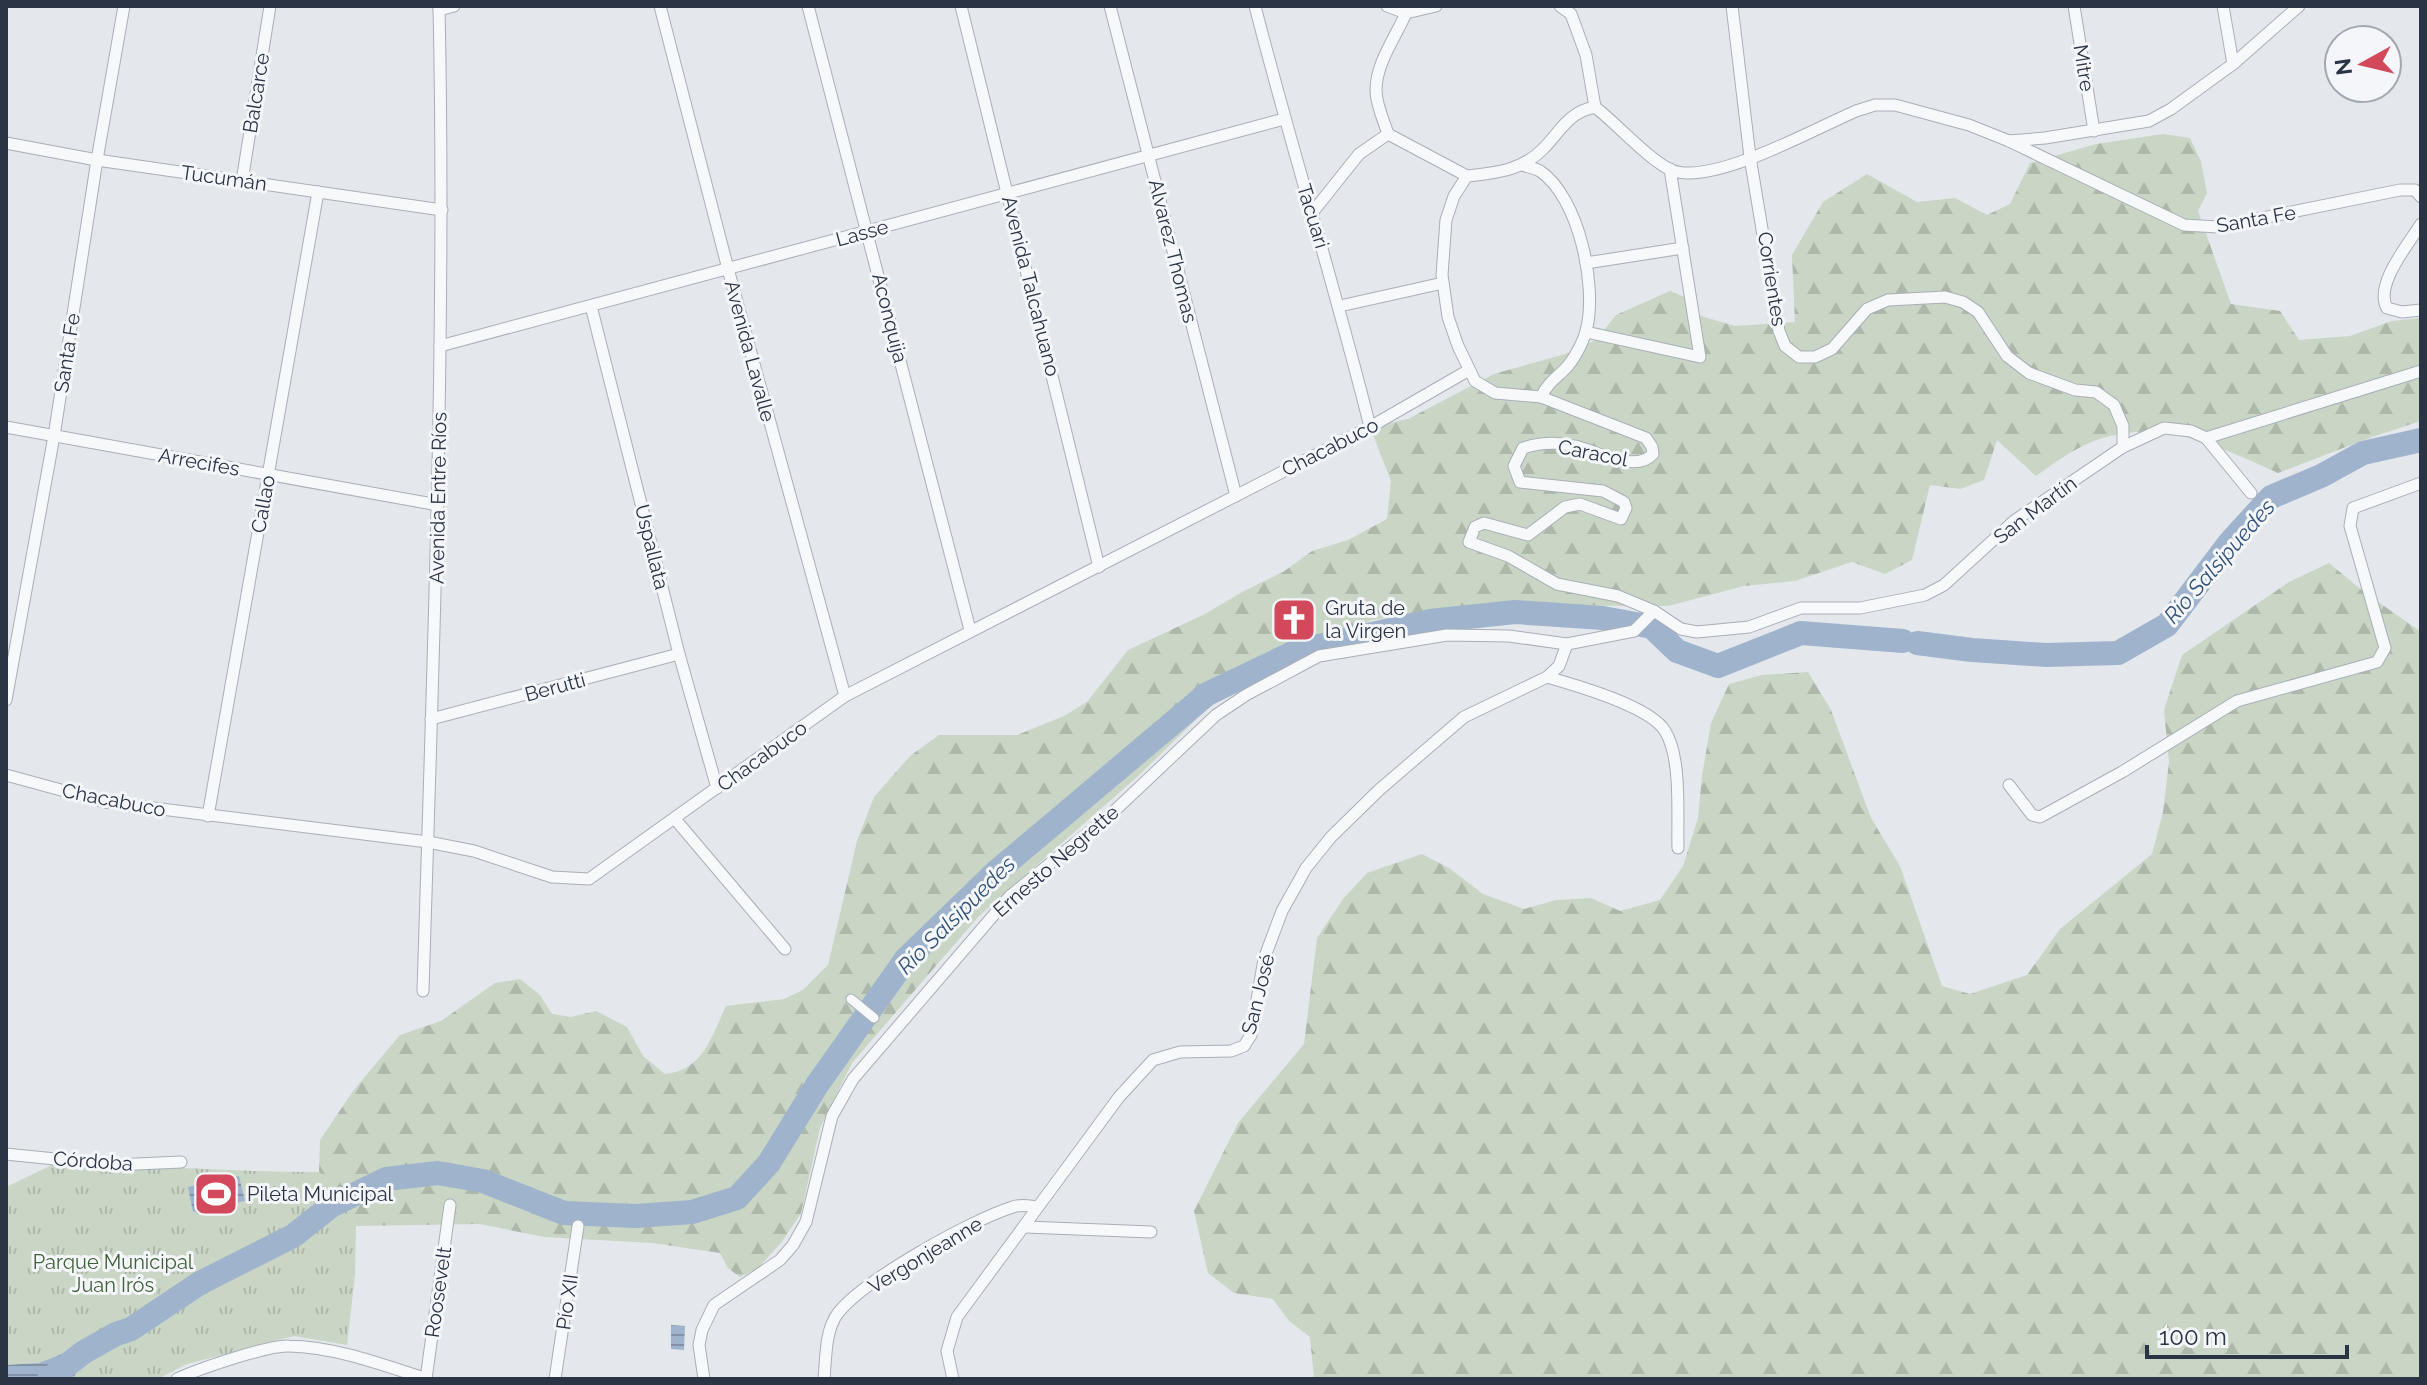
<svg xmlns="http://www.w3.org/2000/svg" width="2427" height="1385" viewBox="0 0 2427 1385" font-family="Raleway,sans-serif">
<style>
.forest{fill:url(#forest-firs)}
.park{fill:url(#park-tufts)}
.water{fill:url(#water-rules)}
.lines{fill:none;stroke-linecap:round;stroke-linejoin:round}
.river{stroke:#9fb4cc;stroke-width:24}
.pedestrian-casing{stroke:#a9aeb7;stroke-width:11}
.minor-casing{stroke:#a9aeb7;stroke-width:13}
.pedestrian{stroke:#f7f8fa;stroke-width:9}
.minor{stroke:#f7f8fa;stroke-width:11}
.labels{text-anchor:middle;stroke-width:6;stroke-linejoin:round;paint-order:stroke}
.street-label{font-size:20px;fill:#2b3445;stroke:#f4f6f9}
.poi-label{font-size:20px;fill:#2b3445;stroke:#f4f6f9;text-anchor:start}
.park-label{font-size:20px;fill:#3f6138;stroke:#f4f6f9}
.water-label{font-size:22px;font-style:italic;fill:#34527a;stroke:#f4f6f9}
</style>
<defs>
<pattern id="forest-firs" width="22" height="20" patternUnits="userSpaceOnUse" patternTransform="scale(2)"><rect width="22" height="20" fill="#c9d6c5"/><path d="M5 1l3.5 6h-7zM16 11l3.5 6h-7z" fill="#adb8ab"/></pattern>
<pattern id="park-tufts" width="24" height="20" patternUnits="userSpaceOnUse" patternTransform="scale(2)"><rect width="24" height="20" fill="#c9d6c5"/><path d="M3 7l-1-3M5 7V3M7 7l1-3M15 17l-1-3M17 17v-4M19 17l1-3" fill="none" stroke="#adb8ab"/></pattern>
<pattern id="water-rules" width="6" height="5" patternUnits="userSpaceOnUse" patternTransform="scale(2)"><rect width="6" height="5" fill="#9fb4cc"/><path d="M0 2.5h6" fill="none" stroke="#8293a7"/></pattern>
</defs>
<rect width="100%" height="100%" fill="#e4e7ec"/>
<g class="forest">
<path d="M2163 134 2190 138 2201 162 2207 193 2198 211 2231 304 2280 311 2299 340 2350 336 2392 321 2421 318V421L2372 437 2278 473C2213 444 2148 411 2077 449 2063 456 2049 467 2036 476L1997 440 1984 480 1960 489 1930 485 1912 560 1885 574 1852 562 1795 581 1744 586 1668 606 1489 605 1371 620 1209 707 1137 777 979 916 852 1063 820 1128 801 1213 781 1243 757 1269 740 1277 728 1268 720 1253 652 1243 544 1237 480 1224 356 1226 339 1191 319 1172 320 1140 353 1091 400 1035 441 1021 495 983 520 979 540 995 552 1014 571 1017 596 1011 627 1027 643 1056 665 1074C703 1070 711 1038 726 1006L784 999 803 990 828 965 857 841 874 797 910 756 939 735H1017L1064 716 1087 702 1128 650 1205 614 1242 592 1283 572 1312 551 1348 540 1387 519 1391 481 1370 427 1408 419 1494 374 1569 353 1597 339 1616 315 1670 291 1687 298 1694 314 1735 326 1795 322 1792 255 1823 202 1867 174 1917 202 1955 198 1987 215 2010 204 2030 163 2096 144Z"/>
<polygon points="2329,563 2364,592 2421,632 2421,1379 1314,1379 1310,1337 1289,1321 1273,1299 1234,1293 1208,1273 1194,1211 1238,1123 1304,1044 1317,938 1343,899 1367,873 1422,854 1449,868 1483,894 1524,909 1556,900 1591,898 1620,911 1660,900 1683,866 1698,818 1702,776 1711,723 1729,684 1762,675 1808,672 1831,710 1871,818 1900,866 1942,986 1970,994 2027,975 2060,929 2152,854 2163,812 2169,762 2164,710 2182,655 2289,582"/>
</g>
<path class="park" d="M56 1163C144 1165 231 1172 319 1172L339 1191 356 1226 355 1275 347 1345 294 1336 187 1364 158 1379H6V1187Z"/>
<g class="water">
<polygon points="239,1176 245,1201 193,1212 188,1187"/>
<polygon points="671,1325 685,1326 684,1350 671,1349"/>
<path d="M131 1329 101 1345 74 1364 77 1370 73 1379H6V1365L39 1363 67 1352 70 1357C87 1345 110 1331 131 1329Z"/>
</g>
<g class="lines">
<g class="river">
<polyline points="1917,643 1972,650 2046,655 2118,653 2167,625 2230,542 2271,497 2321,476 2363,453 2421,440"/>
<polyline points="49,1379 84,1352 116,1334 131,1329 200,1283 293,1236 331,1206 386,1179 438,1173 483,1181 564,1213 636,1216 692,1212 737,1198 769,1163 817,1085 906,959 996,872 1207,694 1297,651 1430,621 1515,612 1603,618 1652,627 1677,651 1718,666 1801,633 1903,641"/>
</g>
<g class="pedestrian-casing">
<polyline id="pedestrian" points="851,999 874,1018"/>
</g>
<g class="minor-casing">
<g id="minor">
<polyline points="660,6 728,269 845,696"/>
<polyline points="808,6 970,630"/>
<polyline points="961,6 1099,567"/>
<polyline points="1110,6 1236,496"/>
<path d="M1255 6C1291 147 1335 286 1370 427"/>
<polyline points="1387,6 1406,13 1436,6"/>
<path d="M1409 6C1399 33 1376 61 1376 90 1376 105 1384 121 1388 134L1467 176"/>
<polyline points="1560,6 1571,14 1586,55 1595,107"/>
<polyline points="1732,6 1750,157 1779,331 1785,346 1799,357 1815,357 1832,349 1867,309 1888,300 1945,297 1963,302 1978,312 2007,356 2029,373 2075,390 2096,392 2114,405 2123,426 2123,447"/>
<polyline points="2074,6 2094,131"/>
<polyline points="2223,6 2233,64"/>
<polyline points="439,10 454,6"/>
<path d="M1595 107C1568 112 1560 132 1543 149 1521 171 1495 173 1467 176L1454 196 1446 220 1442 275 1448 317 1458 346 1475 381 1495 393 1541 397 1646 438 1652 447 1653 454C1635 474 1595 450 1574 446 1558 442 1539 443 1523 448L1514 466 1520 482 1603 491 1624 502 1626 508 1621 519 1580 504 1565 507 1528 535 1484 523 1475 527 1469 542 1508 556 1557 584 1618 596 1654 611 1681 629 1697 632 1749 627 1801 608H1860L1925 595 1944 585 2014 521 2123 447 2164 428 2191 431 2206 438 2421 371"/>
<path d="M1595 107C1617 124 1648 159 1671 170 1711 187 1816 128 1856 111L1875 105H1895L1969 125 2009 141 2045 138 2149 121 2171 109 2233 64 2299 6"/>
<polyline points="2009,141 2184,225 2218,227 2400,190 2415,190 2421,197"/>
<polyline points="6,143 97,160 442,210"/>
<path d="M1522 165C1527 167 1535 168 1540 171 1579 197 1598 288 1586 331 1583 343 1573 361 1565 369 1555 379 1547 384 1541 397"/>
<polyline points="242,181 270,6"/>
<polyline points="1312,213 1359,154 1388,134"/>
<path d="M2421 224C2408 245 2374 285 2387 308L2402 312 2421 310"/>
<polyline points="1586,263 1683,248"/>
<polyline points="591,306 679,654 717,788"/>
<polyline points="1340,306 1443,283"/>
<polyline points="1586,332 1700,357 1670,169"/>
<polyline points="440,346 1284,119"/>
<polyline points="6,427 438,505"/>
<polyline points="2206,438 2251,493"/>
<path d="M1547 677C1575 685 1650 706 1665 731 1682 758 1677 816 1678 848"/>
<polyline points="6,700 54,436 97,160 124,6"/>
<polyline points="431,719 679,654"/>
<polyline points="6,775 105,802 428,842 474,851 552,877 589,879 845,696 1370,427 1469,370"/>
<polyline points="2009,785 2032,815 2040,817 2122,772 2237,701 2377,662 2385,648 2350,526 2353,508 2421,483"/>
<polyline points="208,816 318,192"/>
<polyline points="675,819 785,949"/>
<path d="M423 991C433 662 446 334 439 6"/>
<polyline points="6,1154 114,1165 181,1162"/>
<polyline points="1026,1227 1151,1232"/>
<path d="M177 1379C198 1369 268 1345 289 1346 336 1347 383 1365 427 1379"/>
<polyline points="426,1379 450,1205"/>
<polyline points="555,1379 578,1226"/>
<polyline points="704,1379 699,1345 702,1330 714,1305 780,1260 793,1245 806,1222 832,1116 853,1079 1010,896 1109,816 1216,715 1246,695 1319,656 1447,635 1509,636 1567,644 1634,631 1654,611"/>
<path d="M824 1379C826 1358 825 1330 838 1313 865 1279 971 1220 1013 1207 1020 1204 1029 1206 1037 1207"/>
<polyline points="953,1379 947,1351 957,1317 1119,1097 1153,1060 1180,1052 1231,1051 1244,1046 1251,1035 1264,959 1282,911 1306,868 1331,837 1379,790 1464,717 1547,677 1559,666 1567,644"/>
</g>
</g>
<use href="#pedestrian" class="pedestrian"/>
<use href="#minor" class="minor"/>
</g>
<defs>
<g id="church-square" transform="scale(2.3)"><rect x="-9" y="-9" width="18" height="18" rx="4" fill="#d1495b" stroke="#f4f6f9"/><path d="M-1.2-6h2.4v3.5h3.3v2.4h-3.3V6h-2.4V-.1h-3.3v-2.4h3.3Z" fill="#fff"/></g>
<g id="stadium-square" transform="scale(2.3)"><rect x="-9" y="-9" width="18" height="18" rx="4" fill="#d1495b" stroke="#f4f6f9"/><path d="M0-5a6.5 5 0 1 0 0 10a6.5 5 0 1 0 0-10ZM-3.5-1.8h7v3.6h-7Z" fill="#fff"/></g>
</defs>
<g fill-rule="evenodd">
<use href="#church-square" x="1294" y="620"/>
<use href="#stadium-square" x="216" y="1194"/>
</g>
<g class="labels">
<g class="street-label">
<text transform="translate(2084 68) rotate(81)" y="7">Mitre</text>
<text transform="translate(256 93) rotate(-81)" y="7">Balcarce</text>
<text transform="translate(224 178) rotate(8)" y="7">Tucumán</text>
<text transform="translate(1313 216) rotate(73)" y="7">Tacuari</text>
<text transform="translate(2256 219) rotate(-10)" y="7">Santa Fe</text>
<text transform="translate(862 233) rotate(-15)" y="7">Lasse</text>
<text transform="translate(1173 251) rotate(76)" y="7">Alvarez Thomas</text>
<text transform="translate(1772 279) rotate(81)" y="7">Corrientes</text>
<text transform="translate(1031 286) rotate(76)" y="7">Avenida Talcahuano</text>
<text transform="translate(890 318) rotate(76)" y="7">Aconquija</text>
<text transform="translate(750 351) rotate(75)" y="7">Avenida Lavalle</text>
<text transform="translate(67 353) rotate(-81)" y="7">Santa Fe</text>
<text transform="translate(1330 447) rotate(-27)" y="7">Chacabuco</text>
<text transform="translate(1593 453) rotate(11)" y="7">Caracol</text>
<text transform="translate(199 462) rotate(10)" y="7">Arrecifes</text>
<text transform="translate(438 498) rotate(-89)" y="7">Avenida Entre Ríos</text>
<text transform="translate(263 504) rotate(-80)" y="7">Callao</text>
<text transform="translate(2035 510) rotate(-37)" y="7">San Martín</text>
<text transform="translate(652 547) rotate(76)" y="7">Uspallata</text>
<text transform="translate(555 687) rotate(-15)" y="7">Berutti</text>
<text transform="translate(762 756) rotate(-36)" y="7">Chacabuco</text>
<text transform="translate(114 800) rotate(11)" y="7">Chacabuco</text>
<text transform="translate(1056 861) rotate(-41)" y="7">Ernesto Negrette</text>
<text transform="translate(1258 994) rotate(-76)" y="7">San José</text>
<text transform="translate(93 1161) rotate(4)" y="7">Córdoba</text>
<text transform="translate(925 1255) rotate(-31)" y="7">Vergonjeanne</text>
<text transform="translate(438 1292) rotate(-82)" y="7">Roosevelt</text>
<text transform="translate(567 1302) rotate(-82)" y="7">Pío XII</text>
</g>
<g class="poi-label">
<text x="1325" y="615">Gruta de<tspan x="1325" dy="23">la Virgen</tspan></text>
<text x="247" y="1201">Pileta Municipal</text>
</g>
<g class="park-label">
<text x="113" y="1269">Parque Municipal<tspan x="113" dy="23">Juan Irós</tspan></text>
</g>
<g class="water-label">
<text transform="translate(2219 561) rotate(-49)" y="8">Río Salsipuedes</text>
<text transform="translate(956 915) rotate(-45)" y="8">Río Salsipuedes</text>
</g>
</g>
<rect width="2427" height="1385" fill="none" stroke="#2b3445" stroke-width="16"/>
<g transform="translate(2363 64) rotate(262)"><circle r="38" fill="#f4f6f9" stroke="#a4a8b1" stroke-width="2"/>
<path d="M0-6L14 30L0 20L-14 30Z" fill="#d1495b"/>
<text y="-12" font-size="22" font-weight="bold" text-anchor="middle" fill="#2b3445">N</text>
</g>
<path d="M2147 1345v12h200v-12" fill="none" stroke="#2b3445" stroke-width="4"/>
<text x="2159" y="1345" font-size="24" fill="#2b3445" stroke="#f4f6f9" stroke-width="6" paint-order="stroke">100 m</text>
</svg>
